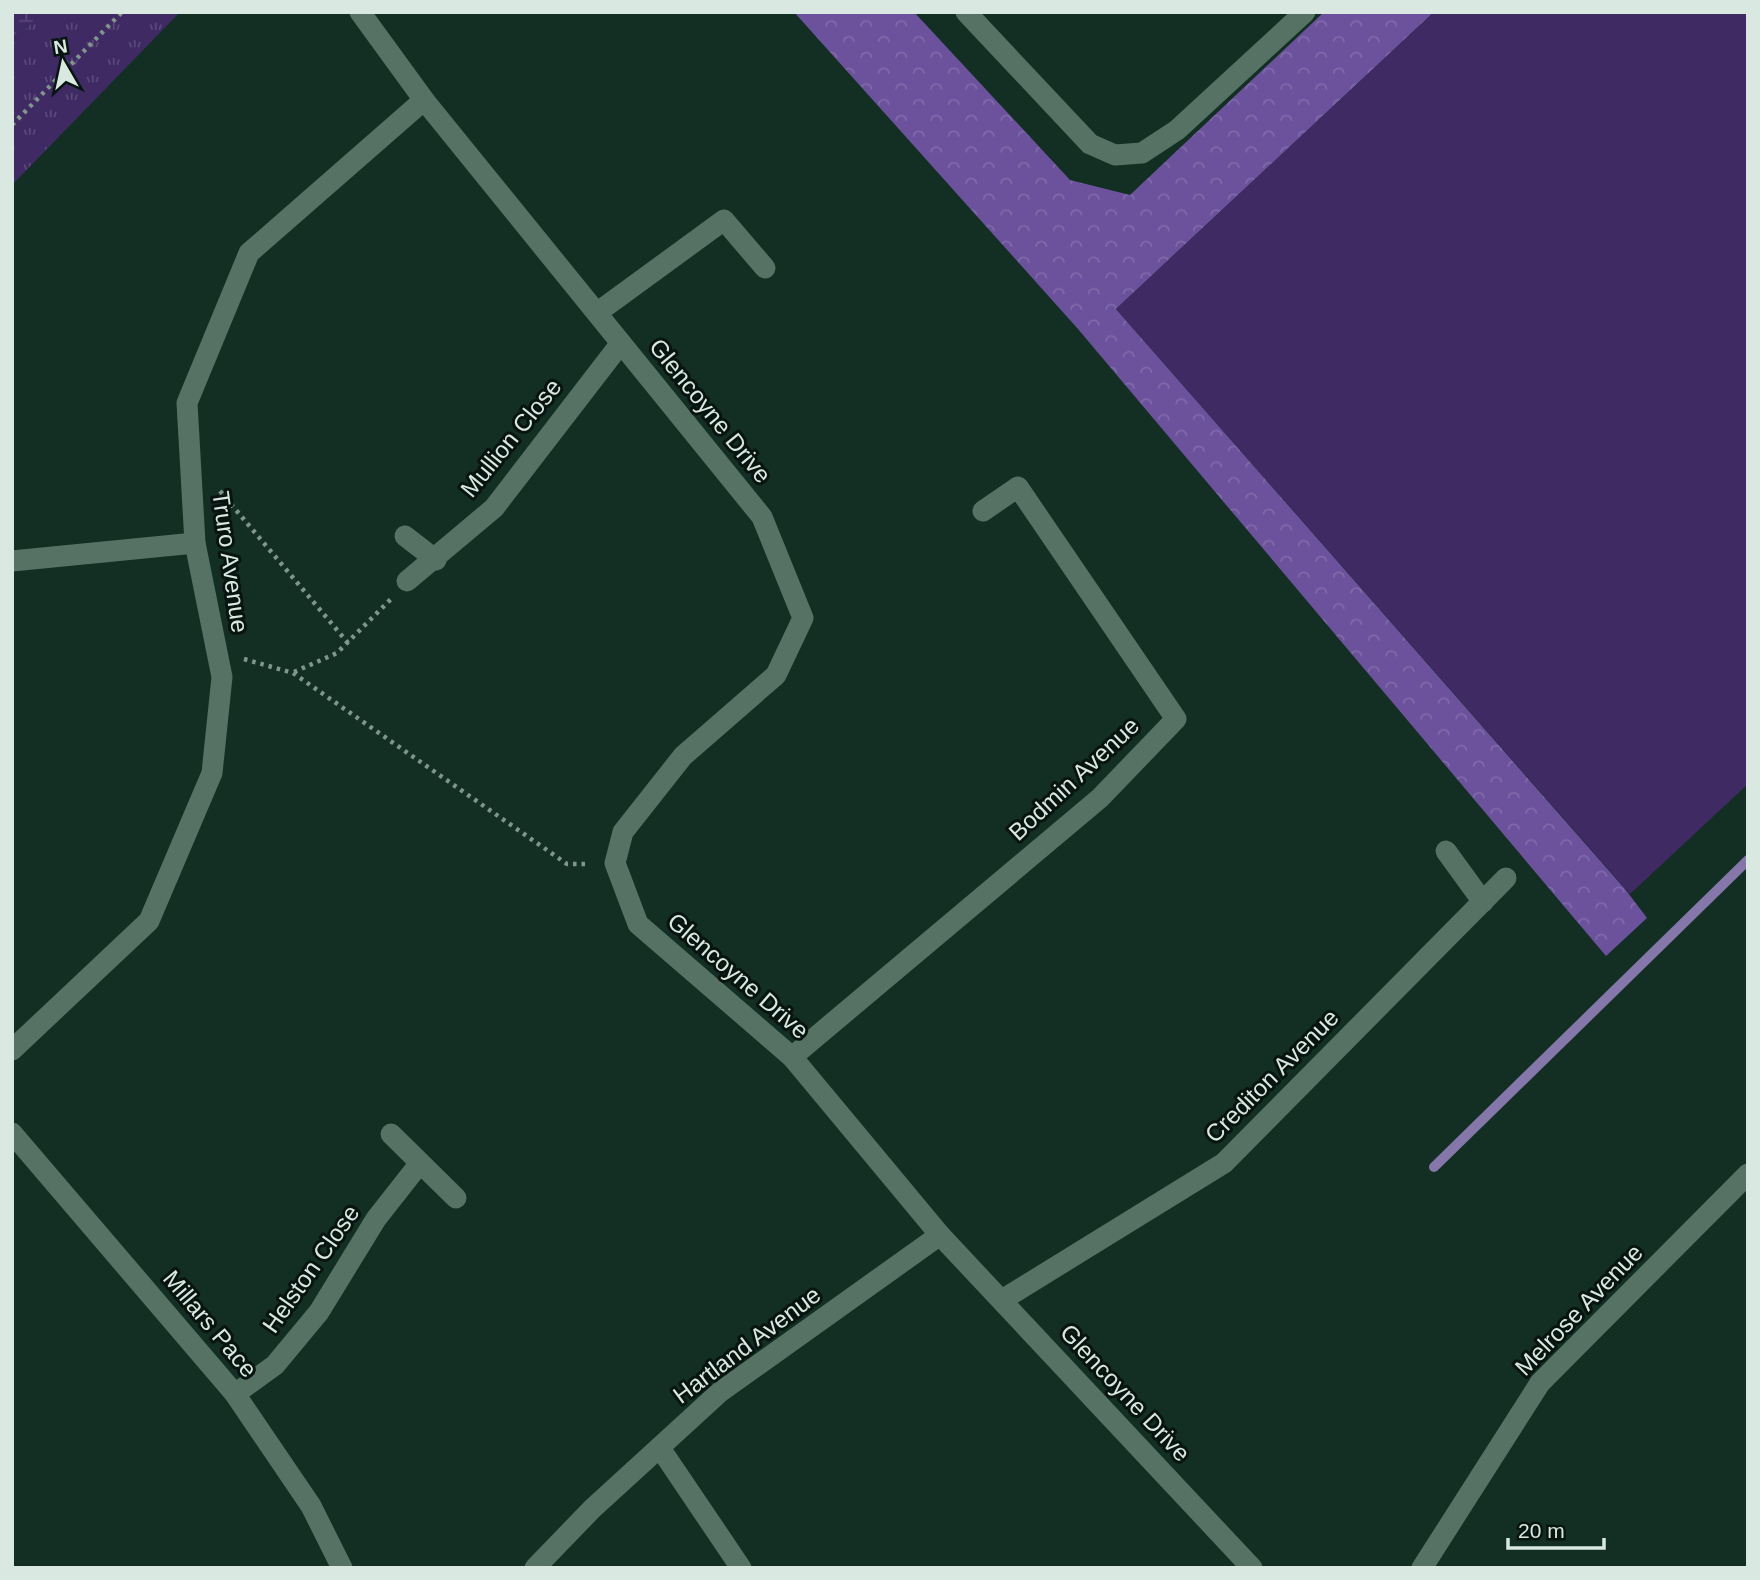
<svg xmlns="http://www.w3.org/2000/svg" width="1760" height="1580" viewBox="0 0 1760 1580" font-family="Helvetica,sans-serif">
<style>
.grass{fill:url(#grass-tufts)}
.forest{fill:url(#forest-crowns)}
.wetland{fill:url(#wetland-marsh)}
.park{fill:#3f2a63}
.lines{fill:none;stroke-linecap:round;stroke-linejoin:round}
.stream{stroke:#8577a9;stroke-width:10}
.path{stroke:#80958c;stroke-width:4.5;stroke-dasharray:3.5 5;stroke-linecap:butt}
.minor{stroke:#557265;stroke-width:21}
.labels{text-anchor:middle;stroke-width:6;stroke-linejoin:round;paint-order:stroke}
.street-label{font-size:24px;fill:#d9e9e2;stroke:#08140f}
</style>
<defs>
<pattern id="grass-tufts" width="24" height="20" patternUnits="userSpaceOnUse" patternTransform="scale(1.75)"><rect width="24" height="20" fill="#3f2a63"/><path d="M3 7l-1-3M5 7V3M7 7l1-3M15 17l-1-3M17 17v-4M19 17l1-3" fill="none" stroke="#5a4979"/></pattern>
<pattern id="forest-crowns" width="20" height="18" patternUnits="userSpaceOnUse" patternTransform="scale(1.75)"><rect width="20" height="18" fill="#6c519c"/><path d="M2 6a3 3 0 1 1 6 0M12 15a3 3 0 1 1 6 0" fill="none" stroke="#806aaa"/></pattern>
<pattern id="wetland-marsh" width="20" height="14" patternUnits="userSpaceOnUse" patternTransform="scale(1.75)"><rect width="20" height="14" fill="#3f2a63"/><path d="M1 5h8M5 5V1M11 12h8M15 12V8" fill="none" stroke="#5a4979"/></pattern>
</defs>
<rect width="100%" height="100%" fill="#132f24"/>
<polygon class="grass" points="42,12 180,12 12,185 12,43"/>
<polygon class="forest" points="794,12 914,12 1070,180 1130,195 1324,12 1434,12 1116,309 1625,889 1647,918 1606,956 1078,329"/>
<polygon class="wetland" points="12,12 42,12 12,43"/>
<polygon class="park" points="1434,12 1748,12 1748,784 1630,894 1116,309"/>
<g class="lines">
<polyline class="stream" points="1434,1167 1748,860"/>
<g class="path">
<polyline points="12,125 122,12"/>
<polyline points="220,491 348,643"/>
<polyline points="244,659 293,673 567,864 590,864"/>
<polyline points="294,672 337,653 391,599"/>
</g>
<g class="minor">
<polyline points="360,12 424,100 762,517 803,618 776,675 683,756 623,832 615,863 638,924 792,1057 940,1235 1252,1568"/>
<polyline points="966,12 1090,144 1115,155 1142,153 1177,130 1305,12"/>
<polyline points="598,312 724,220 765,268"/>
<polyline points="405,536 436,560"/>
<polyline points="12,561 195,543"/>
<polyline points="407,581 494,508 621,343"/>
<polyline points="1446,851 1483,902"/>
<polyline points="12,1050 149,921 212,773 222,677 195,543 187,403 249,253 424,100"/>
<polyline points="792,1057 1100,798 1176,719 1018,487 983,511"/>
<polyline points="12,1133 235,1394 311,1506 342,1568"/>
<polyline points="391,1134 456,1198"/>
<polyline points="1002,1300 1224,1163 1506,878"/>
<polyline points="235,1394 275,1365 319,1312 376,1219 420,1163"/>
<polyline points="660,1448 741,1568"/>
<polyline points="535,1568 592,1509 720,1392 940,1235"/>
<polyline points="1422,1568 1540,1383 1748,1174"/>
</g>
</g>
<g class="labels">
<g class="street-label">
<text transform="translate(710 411) rotate(51)" y="8">Glencoyne Drive</text>
<text transform="translate(511 438) rotate(-51)" y="8">Mullion Close</text>
<text transform="translate(230 562) rotate(82)" y="8">Truro Avenue</text>
<text transform="translate(1074 779) rotate(-43)" y="8">Bodmin Avenue</text>
<text transform="translate(738 976) rotate(41)" y="8">Glencoyne Drive</text>
<text transform="translate(1272 1076) rotate(-45)" y="8">Crediton Avenue</text>
<text transform="translate(311 1269) rotate(-55)" y="8">Helston Close</text>
<text transform="translate(1579 1310) rotate(-46)" y="8">Melrose Avenue</text>
<text transform="translate(210 1324) rotate(50)" y="8">Millars Pace</text>
<text transform="translate(747 1345) rotate(-37)" y="8">Hartland Avenue</text>
<text transform="translate(1125 1393) rotate(47)" y="8">Glencoyne Drive</text>
</g>
</g>
<rect width="1760" height="1580" fill="none" stroke="#d9e9e2" stroke-width="28"/>
<g transform="translate(63 63) rotate(351)" stroke="#08140f" stroke-width="5" paint-order="stroke">
<path d="M0-5L12 26L0 18L-12 26Z" fill="#d9e9e2"/>
<text y="-10" font-size="19" font-weight="bold" text-anchor="middle" fill="#d9e9e2">N</text>
</g>
<path d="M1508 1538v10h96v-10" fill="none" stroke="#d9e9e2" stroke-width="3.5"/>
<text x="1518" y="1538" font-size="21" fill="#d9e9e2" stroke="#08140f" stroke-width="5" paint-order="stroke">20 m</text>
</svg>
